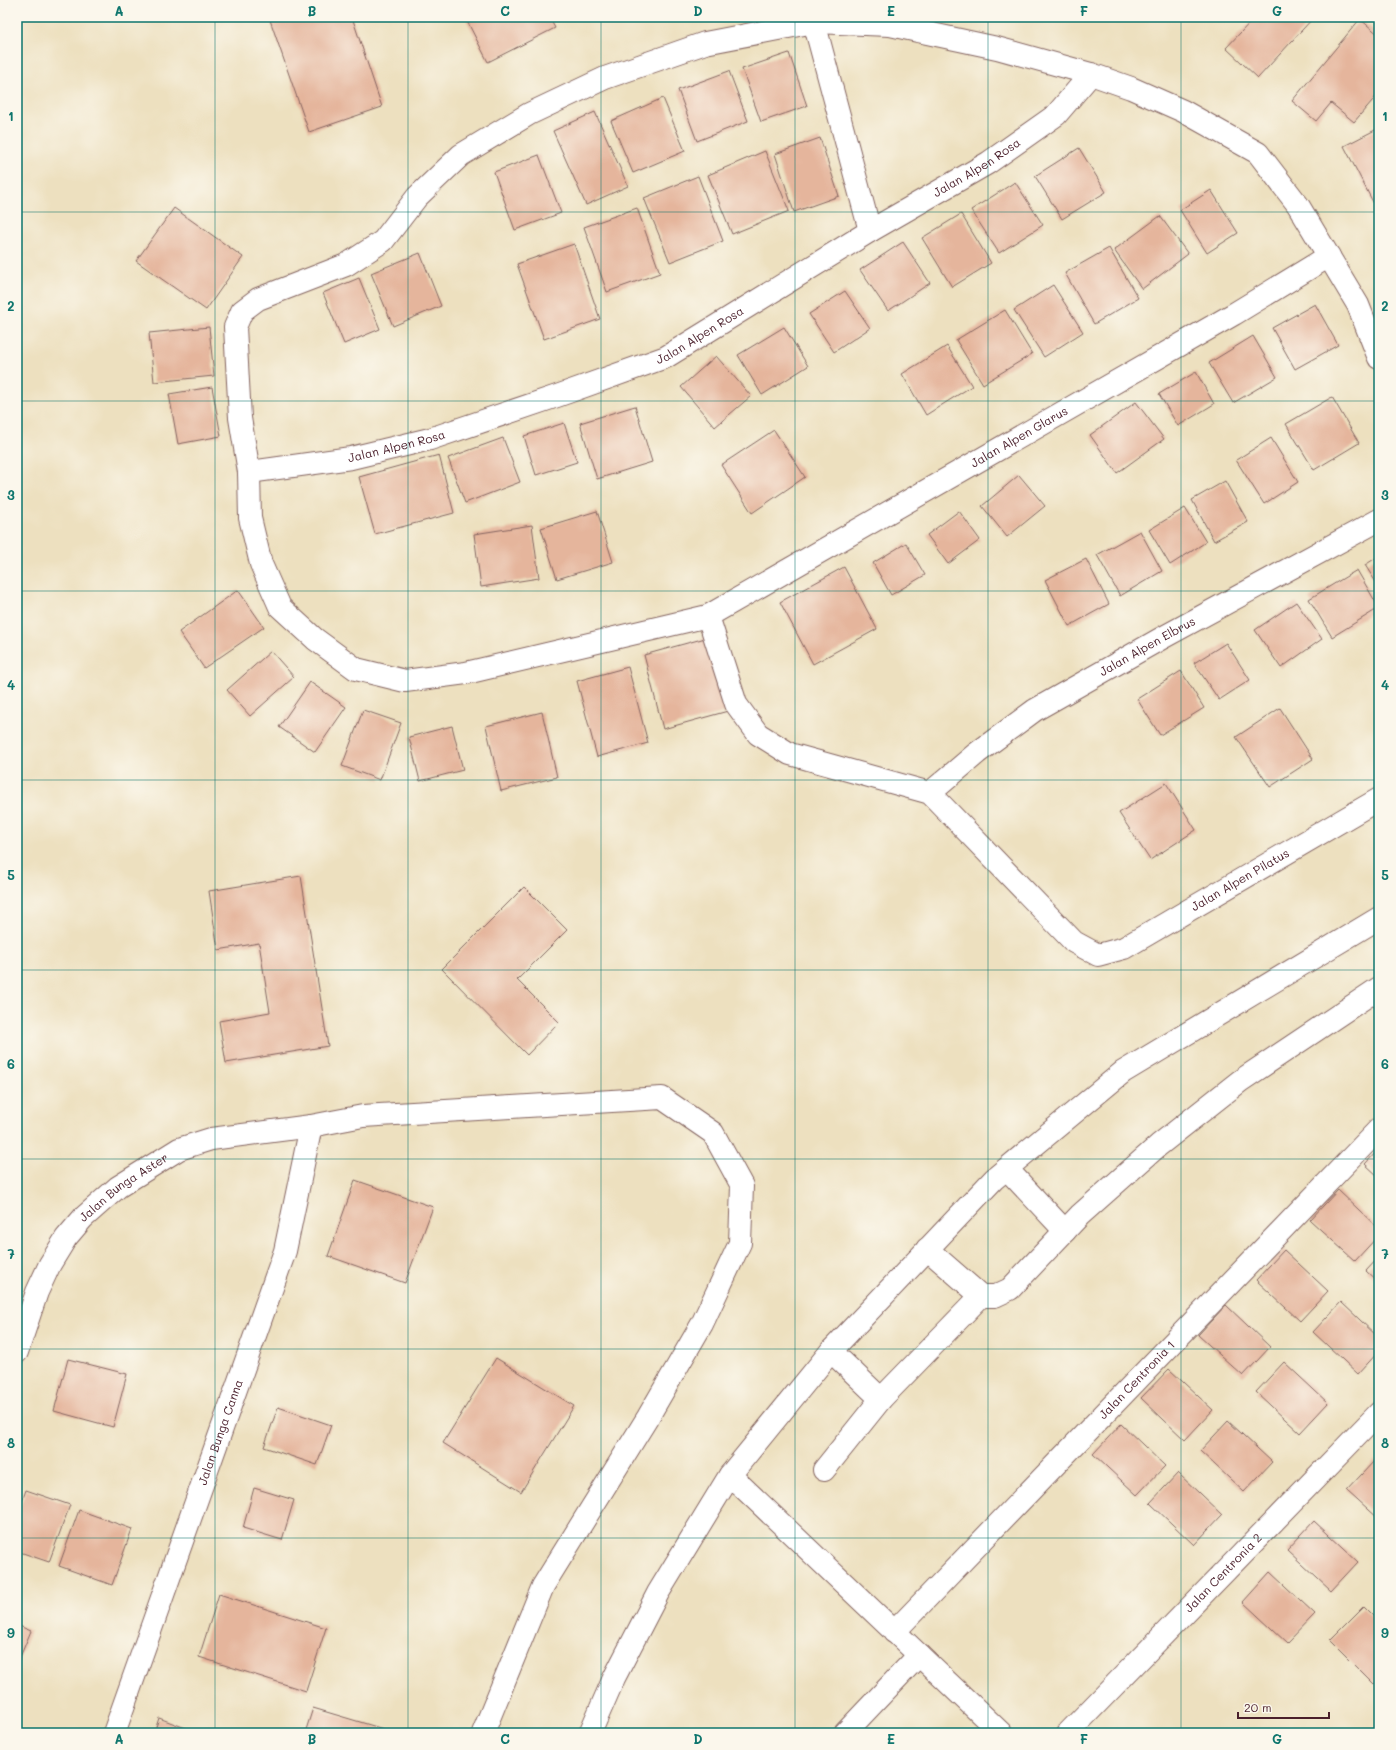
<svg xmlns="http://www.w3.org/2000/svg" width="1396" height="1750" viewBox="0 0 1396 1750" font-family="Mali,sans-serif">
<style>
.building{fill:#e5b59c}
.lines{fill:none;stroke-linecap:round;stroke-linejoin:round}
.street-casing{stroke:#83635f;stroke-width:24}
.street{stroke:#fff;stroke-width:22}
.grid{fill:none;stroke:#0f766e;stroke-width:1;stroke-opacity:0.55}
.labels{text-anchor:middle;stroke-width:3;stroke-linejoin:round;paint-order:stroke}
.street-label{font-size:12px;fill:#4a1f2b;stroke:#fbf7ec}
.neatline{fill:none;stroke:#0f766e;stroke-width:1.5}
.grid-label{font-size:13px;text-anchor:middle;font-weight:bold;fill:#0f766e}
</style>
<rect width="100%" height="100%" fill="#fbf7ec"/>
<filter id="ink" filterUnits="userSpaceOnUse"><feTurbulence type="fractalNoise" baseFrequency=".025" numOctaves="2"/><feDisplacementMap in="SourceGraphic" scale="8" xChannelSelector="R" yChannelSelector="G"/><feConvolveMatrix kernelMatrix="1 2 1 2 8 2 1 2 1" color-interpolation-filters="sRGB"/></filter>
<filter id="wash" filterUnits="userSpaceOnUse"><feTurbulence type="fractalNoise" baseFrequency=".012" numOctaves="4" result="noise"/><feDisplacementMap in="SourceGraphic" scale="16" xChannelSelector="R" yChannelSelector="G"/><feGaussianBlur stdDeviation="0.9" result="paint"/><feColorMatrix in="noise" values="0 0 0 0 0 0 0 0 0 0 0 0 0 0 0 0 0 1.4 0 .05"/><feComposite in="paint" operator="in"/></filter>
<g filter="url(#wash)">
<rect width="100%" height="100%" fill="#ede0bf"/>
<g id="blocks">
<g class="building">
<polygon points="269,17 352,17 382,107 309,132"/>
<polygon points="465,17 549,17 555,28 488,62"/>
<polygon points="1255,17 1314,17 1258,78 1226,48"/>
<polygon points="1360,19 1379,35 1379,93 1354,122 1331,103 1316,121 1292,101"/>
<polygon points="789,53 807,106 761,122 742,69"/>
<polygon points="729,71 748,121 697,141 678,90"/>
<polygon points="663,98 685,151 633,173 611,121"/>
<polygon points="595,112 628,186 586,205 553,131"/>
<polygon points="1379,128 1379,201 1374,204 1344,146"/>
<polygon points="820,138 839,196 794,212 775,154"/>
<polygon points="1079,148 1106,192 1062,219 1035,176"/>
<polygon points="765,151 789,211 732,234 708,175"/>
<polygon points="539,155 561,213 515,230 494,172"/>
<polygon points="698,176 723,241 670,262 644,198"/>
<polygon points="1015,182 1043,225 999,253 971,210"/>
<polygon points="1211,190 1238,233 1207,253 1180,210"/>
<polygon points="174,208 243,257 206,310 136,261"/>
<polygon points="637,208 660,273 607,292 584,227"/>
<polygon points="961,214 991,263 952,287 922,238"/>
<polygon points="1160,216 1188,254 1142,289 1114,250"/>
<polygon points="903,242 930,283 888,311 860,270"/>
<polygon points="574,244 600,319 544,339 517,264"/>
<polygon points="1109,248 1138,298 1094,324 1065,273"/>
<polygon points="420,253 441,306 393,326 371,273"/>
<polygon points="359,278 380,329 344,344 323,293"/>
<polygon points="1053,285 1083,332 1044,357 1014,310"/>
<polygon points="845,291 870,328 834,352 809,314"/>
<polygon points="1315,304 1338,345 1295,369 1272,328"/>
<polygon points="1005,310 1032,354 983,384 956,340"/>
<polygon points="209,327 214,376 154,382 149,333"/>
<polygon points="784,327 808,366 762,395 738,355"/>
<polygon points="1253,336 1277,377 1233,403 1209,363"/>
<polygon points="947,346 972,386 926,415 902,374"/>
<polygon points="716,356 751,396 715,427 681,387"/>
<polygon points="1196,372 1214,404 1178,426 1159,394"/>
<polygon points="212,387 221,436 178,444 169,394"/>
<polygon points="1332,397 1359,443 1314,470 1286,424"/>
<polygon points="1136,402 1164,439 1117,473 1090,435"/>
<polygon points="635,406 652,462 597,479 580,423"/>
<polygon points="564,423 577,462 536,475 524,436"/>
<polygon points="774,430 805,477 752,513 721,465"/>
<polygon points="503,438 520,482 465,503 448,458"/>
<polygon points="1271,438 1298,482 1264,504 1236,460"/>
<polygon points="439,455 454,513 375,534 359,477"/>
<polygon points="1019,475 1045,506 1007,537 982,506"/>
<polygon points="1225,481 1248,522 1214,541 1192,500"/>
<polygon points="1185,508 1206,542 1170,565 1149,530"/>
<polygon points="597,511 613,562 557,579 541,528"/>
<polygon points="959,511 980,540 948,564 927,535"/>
<polygon points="532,525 539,578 481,587 474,534"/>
<polygon points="1140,531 1162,571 1120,596 1097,555"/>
<polygon points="906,543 925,575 891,595 873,563"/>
<polygon points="1379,556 1379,587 1365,565"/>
<polygon points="1086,559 1109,604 1069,626 1045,580"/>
<polygon points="844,567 877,629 813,664 780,602"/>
<polygon points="1357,570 1379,608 1332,637 1309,599"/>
<polygon points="238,590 264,627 204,668 179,632"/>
<polygon points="1296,602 1322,639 1281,668 1255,630"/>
<polygon points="709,637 728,711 663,729 644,655"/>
<polygon points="1226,643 1250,680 1219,700 1194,663"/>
<polygon points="271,651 294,677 250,716 227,690"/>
<polygon points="628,667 648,743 597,757 577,681"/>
<polygon points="1181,671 1204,708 1160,735 1137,699"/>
<polygon points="310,682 346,707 315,752 279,727"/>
<polygon points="1280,708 1313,759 1270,787 1236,737"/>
<polygon points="363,710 401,723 380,780 342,766"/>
<polygon points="542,712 557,777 501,791 486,726"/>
<polygon points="452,726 463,770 420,781 409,737"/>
<polygon points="1166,783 1196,830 1150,860 1119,813"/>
<polygon points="301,876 328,1046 226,1063 219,1021 270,1012 259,943 218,950 209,891"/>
<polygon points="524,887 567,930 517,980 559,1022 527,1055 442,969"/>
<polygon points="1379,1149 1379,1177 1365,1164"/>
<polygon points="355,1180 433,1207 405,1283 328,1256"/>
<polygon points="1338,1190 1379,1229 1379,1235 1355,1261 1310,1220"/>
<polygon points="1284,1250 1328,1291 1300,1321 1256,1280"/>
<polygon points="1379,1257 1379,1283 1366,1271"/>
<polygon points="1341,1302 1379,1338 1379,1351 1358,1374 1313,1332"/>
<polygon points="1226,1305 1270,1347 1243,1376 1198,1335"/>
<polygon points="496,1358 574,1406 521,1492 443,1443"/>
<polygon points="68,1359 127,1374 113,1427 54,1411"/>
<polygon points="1284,1362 1328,1403 1300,1433 1256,1392"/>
<polygon points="1169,1369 1213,1410 1185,1440 1141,1398"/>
<polygon points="278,1407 331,1425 317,1465 264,1447"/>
<polygon points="1228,1421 1272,1462 1244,1492 1200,1451"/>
<polygon points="1121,1424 1165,1466 1137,1495 1093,1454"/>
<polygon points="1375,1460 1379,1464 1379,1519 1347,1490"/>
<polygon points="1178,1473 1222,1515 1194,1545 1150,1503"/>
<polygon points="254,1488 294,1500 282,1540 243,1528"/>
<polygon points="26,1490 70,1505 49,1562 17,1551 17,1515"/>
<polygon points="79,1510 132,1529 112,1585 59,1566"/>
<polygon points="1314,1521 1358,1562 1331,1591 1287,1550"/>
<polygon points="1270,1572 1315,1614 1287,1643 1243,1602"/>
<polygon points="219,1594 326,1628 306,1691 199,1657"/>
<polygon points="1363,1607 1379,1623 1379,1678 1373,1683 1330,1640"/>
<polygon points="17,1625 31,1631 17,1664"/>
<polygon points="313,1708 397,1733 305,1733"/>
<polygon points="159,1718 199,1733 154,1733"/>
</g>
</g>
</g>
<g filter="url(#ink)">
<use href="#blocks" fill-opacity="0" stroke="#83635f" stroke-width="1"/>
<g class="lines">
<g class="street-casing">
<g id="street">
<polyline points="814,22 870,231"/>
<path id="s1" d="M1379 358 1358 305 1298 205 1258 153 1183 111 1131 88 1091 74 997 48 890 25 814 22 705 43 605 78 529 114 461 155 417 197 383 241 346 265 258 299 242 311 235 327 240 418 249 472 250 518 261 564 280 607 315 639 356 669 405 681 466 673 708 616 736 704 758 734 790 754 930 793 1074 942 1098 955 1124 948 1379 799"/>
<path id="s2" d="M249 472 351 458 430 439 557 396 666 357 870 231 988 163 1056 115 1091 74"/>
<path id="s3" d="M708 616 1234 314 1329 256"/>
<path id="s4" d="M930 793 977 753 1035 710 1162 638 1379 520"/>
<polyline points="1007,1169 1065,1231"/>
<polyline points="927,1249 981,1296 995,1296 1010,1289 1080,1215 1159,1145 1240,1081 1379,988"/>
<polyline points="831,1351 881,1399"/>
<path id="s5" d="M17 1352 37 1292 50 1264 66 1238 83 1218 118 1187 179 1149 211 1139 311 1126 363 1116 662 1098 713 1133 742 1186 740 1243 702 1324 648 1417 543 1586 483 1733"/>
<polyline points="824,1470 881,1399 981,1296"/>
<polyline points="730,1475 1001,1733"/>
<path id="s6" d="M894 1632 1379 1129"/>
<path id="s7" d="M114 1733 285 1251 311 1126"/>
<polyline points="590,1733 614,1678 658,1593 730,1475 831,1351 994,1179 1123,1072 1379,918"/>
<polyline points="845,1733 919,1655"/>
<path id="s8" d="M1068 1733 1379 1413"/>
</g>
</g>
<use href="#street" class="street"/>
</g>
</g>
<path class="grid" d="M215 17V1733M408 17V1733M601 17V1733M795 17V1733M988 17V1733M1181 17V1733M17 212H1379M17 401H1379M17 591H1379M17 780H1379M17 970H1379M17 1159H1379M17 1349H1379M17 1538H1379"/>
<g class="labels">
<g class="street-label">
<text dy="4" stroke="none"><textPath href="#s2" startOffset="798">Jalan Alpen Rosa</textPath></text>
<text dy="4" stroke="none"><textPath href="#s2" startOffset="474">Jalan Alpen Rosa</textPath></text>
<text dy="4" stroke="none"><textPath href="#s3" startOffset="359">Jalan Alpen Glarus</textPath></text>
<text dy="4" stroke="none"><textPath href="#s2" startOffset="150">Jalan Alpen Rosa</textPath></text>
<text dy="4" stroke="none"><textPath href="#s4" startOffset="263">Jalan Alpen Elbrus</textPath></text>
<text dy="4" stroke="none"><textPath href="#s1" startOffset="2834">Jalan Alpen Pilatus</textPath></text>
<text dy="4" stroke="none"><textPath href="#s5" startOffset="202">Jalan Bunga Aster</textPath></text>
<text dy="4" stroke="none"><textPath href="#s6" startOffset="350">Jalan Centronia 1</textPath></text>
<text dy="4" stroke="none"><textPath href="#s7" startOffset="319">Jalan Bunga Canna</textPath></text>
<text dy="4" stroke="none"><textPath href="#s8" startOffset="223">Jalan Centronia 2</textPath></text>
</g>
</g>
<rect width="1396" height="1750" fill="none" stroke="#fbf7ec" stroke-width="44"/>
<path d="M1238 1712v6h91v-6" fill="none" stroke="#4a1f2b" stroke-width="2"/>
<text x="1244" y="1712" font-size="12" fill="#4a1f2b" stroke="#fbf7ec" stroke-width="3" paint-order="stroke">20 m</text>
<rect x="22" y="22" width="1352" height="1706" class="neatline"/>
<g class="grid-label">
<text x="119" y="16">A</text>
<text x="312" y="16">B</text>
<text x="505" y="16">C</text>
<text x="698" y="16">D</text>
<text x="891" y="16">E</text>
<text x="1084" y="16">F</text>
<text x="1277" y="16">G</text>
<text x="11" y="121">1</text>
<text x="1385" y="121">1</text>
<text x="11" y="311">2</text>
<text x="1385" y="311">2</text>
<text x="11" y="500">3</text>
<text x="1385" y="500">3</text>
<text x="11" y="690">4</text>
<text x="1385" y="690">4</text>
<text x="11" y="880">5</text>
<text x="1385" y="880">5</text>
<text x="11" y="1069">6</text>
<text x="1385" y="1069">6</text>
<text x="11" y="1259">7</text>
<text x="1385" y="1259">7</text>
<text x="11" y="1448">8</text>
<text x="1385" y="1448">8</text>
<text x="11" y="1638">9</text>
<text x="1385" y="1638">9</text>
<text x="119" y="1744">A</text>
<text x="312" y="1744">B</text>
<text x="505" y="1744">C</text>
<text x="698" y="1744">D</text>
<text x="891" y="1744">E</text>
<text x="1084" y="1744">F</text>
<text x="1277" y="1744">G</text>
</g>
</svg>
